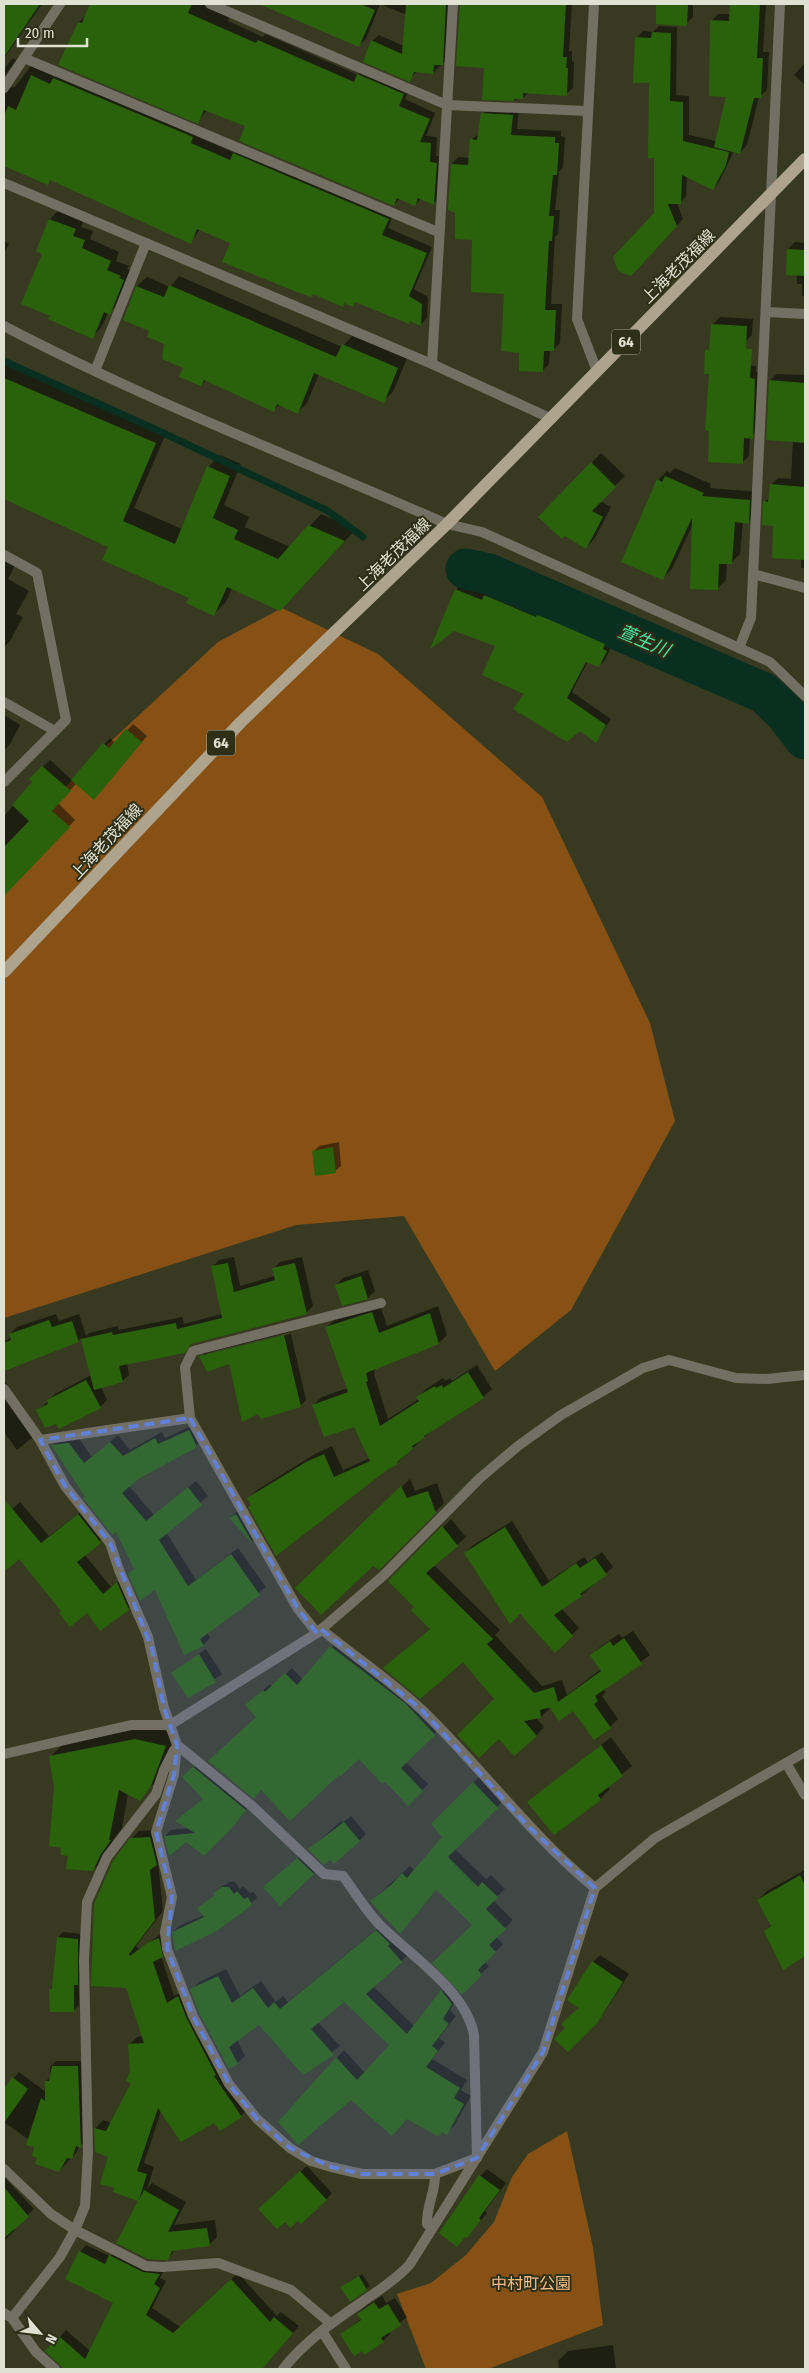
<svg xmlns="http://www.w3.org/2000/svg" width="809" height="2373" viewBox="0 0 809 2373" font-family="'Fira Sans Condensed','Noto Sans JP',sans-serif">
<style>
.green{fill:#875116}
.shadow{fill:#0007;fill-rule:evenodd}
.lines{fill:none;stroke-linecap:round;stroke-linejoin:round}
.stream{stroke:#092f20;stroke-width:7}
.river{stroke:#092f20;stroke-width:41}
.building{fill:#2a620b}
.minor{stroke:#736f63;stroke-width:10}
.tertiary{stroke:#736f63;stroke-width:10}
.primary{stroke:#aea48d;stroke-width:12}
.marked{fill:#6181d6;fill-opacity:0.2;stroke:#6181d6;stroke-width:4;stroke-dasharray:10 6;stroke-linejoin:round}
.labels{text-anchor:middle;stroke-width:4;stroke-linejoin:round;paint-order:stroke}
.shield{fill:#2d2f16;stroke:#aaac9a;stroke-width:1}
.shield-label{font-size:15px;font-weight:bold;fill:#dfe1d2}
.street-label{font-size:16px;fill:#dfe1d2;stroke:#2d2f16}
.park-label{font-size:16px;fill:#f7be89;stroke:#2d2f16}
.water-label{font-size:18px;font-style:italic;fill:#49e6a8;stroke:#2d2f16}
</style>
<rect width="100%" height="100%" fill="#373a20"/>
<g class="green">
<polygon points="282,608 378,654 542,797 650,1023 675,1121 571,1310 495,1371 404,1216 296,1225 4,1318 4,852 96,755 218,642"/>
<polygon points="567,2131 593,2247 603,2325 488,2369 426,2369 397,2294 431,2283 466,2255 494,2222 512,2177 528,2154"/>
</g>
<g class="shadow">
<polygon points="4,4 42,4 4,58"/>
<polygon points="91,4 213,4 232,12 228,21 263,37 265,34 358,75 365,68 410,88 405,99 435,113 426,136 437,137 436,156 443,157 440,197 434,203 421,198 414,205 400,198 394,205 246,125 207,110 198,122 60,64 79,22 86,16"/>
<polygon points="262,4 452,4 449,57 433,73 417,71 409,80 372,41 379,35 404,46 407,15 380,4 366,39 359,45"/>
<polygon points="461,4 572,4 569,51 572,51 572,61 574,62 573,88 566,94 529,92 523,98 514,100 486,67 458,65"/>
<polygon points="657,4 693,4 693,17 686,24 657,23"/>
<polygon points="731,4 766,4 763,52 769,52 767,90 759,97 747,145 740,152 734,151 719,182 713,189 687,176 686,196 680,203 677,203 683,219 637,268 655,213 655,157 650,82 636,38 643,31 653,32 659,26 677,27 676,95 689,96 689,135 716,141 728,96 712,20 718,14 731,14"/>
<polygon points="13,58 16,60 4,77 4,82 4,69"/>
<polygon points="805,63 805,85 794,75"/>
<polygon points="31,66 55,77 60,72 199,130 196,136 235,153 241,148 394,212 388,228 432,247 414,289 428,297 427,318 421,324 356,302 352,305 345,302 342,305 232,242 200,229 191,242 52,179 48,183 4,165 4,84 7,88 15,87"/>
<polygon points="489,107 519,109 517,129 561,131 561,136 565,137 563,167 559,172 555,210 560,210 558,234 555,237 551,304 562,304 560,343 553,350 550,350 549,364 542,371 520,352 505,293 457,213 452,164 458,157 470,158 471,140 480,133 483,114"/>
<polygon points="59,210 84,220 81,227 93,231 90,239 119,252 116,261 129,266 127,269 132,271 119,304 108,313 101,328 92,337 51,316 44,253 38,251 50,219"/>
<polygon points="4,241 9,244 4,254"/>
<polygon points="795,242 805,243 805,296 802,296 802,284 797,284 797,274 788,249"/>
<polygon points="179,276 342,347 352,336 407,358 393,392 383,401 319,374 307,403 298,412 280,404 274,410 206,380 201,385 166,344 151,331 124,319 137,286 147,277 170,287"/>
<polygon points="720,317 753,319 752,335 745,342 711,341 713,324"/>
<polygon points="4,361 167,431 134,508 182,529 208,467 220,455 241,464 224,505 249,517 245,527 290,547 321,514 356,529 292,598 232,588 226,602 214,614 110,546 4,498"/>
<polygon points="717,362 756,366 756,372 761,373 758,431 750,437 749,456 743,462"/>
<polygon points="777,374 805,375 805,568 801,568 801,559 774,524 765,502 770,496 771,485 778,478 791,479 793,440 770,380"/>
<polygon points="601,453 625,476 600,501 611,507 595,538 586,548 540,517"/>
<polygon points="675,468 711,484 710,488 758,492 757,513 748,522 743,522 740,554 731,563 727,563 726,580 717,589 693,524 672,569 663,578 658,480 667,471 670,473"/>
<polygon points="4,555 18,560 8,579 29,591 16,614 23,617 10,641 4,647"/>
<polygon points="462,584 487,594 491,590 543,611 544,610 557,614 611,638 608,643 612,645 605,660 599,666 588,661 572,692 611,719 596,741 526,693 497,645 456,590"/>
<polygon points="4,715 20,725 10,744 4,751"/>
<polygon points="133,724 147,736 100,792 77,783 58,803 75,820 4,893 4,816 34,782 31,779 50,760 72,780 110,738 115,743"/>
<polygon points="339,1142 341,1166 335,1171 314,1151 319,1146"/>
<polygon points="234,1257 240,1286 275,1276 274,1268 280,1262 302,1257 313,1306 306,1313 192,1343 184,1351 127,1363 129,1375 122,1381 101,1387 107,1400 100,1407 56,1422 38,1411 55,1394 91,1375 82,1338 78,1341 4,1369 4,1342 11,1337 10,1334 17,1327 56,1314 59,1321 79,1314 86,1336 89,1333 118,1326 119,1330 182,1317 184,1324 222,1314 212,1267 219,1260"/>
<polygon points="368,1270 375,1291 368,1298 336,1285 343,1278"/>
<polygon points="380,1305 387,1326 438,1306 447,1335 439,1343 375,1368 374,1374 388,1419 419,1399 418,1397 426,1389 443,1378 445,1381 450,1378 452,1381 477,1365 492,1389 483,1397 433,1429 397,1463 252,1504 249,1498 257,1490 315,1454 332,1446 343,1470 370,1458 354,1425 313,1405 322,1397 348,1388 327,1327 335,1319"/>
<path d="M290 1330 306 1400 300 1406 230 1363 201 1357 206 1351ZM290 1332 291 1334 207 1356V1353Z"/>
<polygon points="4,1380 39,1432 17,1450 4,1432"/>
<polygon points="196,1424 203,1439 196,1446 139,1477 129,1486 154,1515 196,1481 208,1496 166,1532 196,1580 238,1548 266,1587 207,1632 210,1638 203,1645 156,1588 135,1568 116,1530 87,1497 53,1445 60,1438 77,1436 92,1457 118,1435 130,1450 162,1432 165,1438"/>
<polygon points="410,1479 415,1491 437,1483 444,1503 379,1568 373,1565 297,1588"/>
<polygon points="20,1502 49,1536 87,1507 108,1534 85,1555 111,1587 125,1576 136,1601 128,1609 62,1611 19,1557 10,1565 4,1558 4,1516"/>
<polygon points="237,1511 260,1536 253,1542 230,1518"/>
<polygon points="451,1519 466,1537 434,1565 500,1630 495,1635 542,1686 562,1680 567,1695 601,1669 592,1655 600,1647 619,1634 622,1638 633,1631 650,1655 603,1689 606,1692 602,1696 618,1719 610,1727 573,1709 548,1703 549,1709 541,1717 536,1718 544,1727 536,1736 496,1699 463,1660 393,1660 431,1628 416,1607 390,1581"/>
<polygon points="512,1521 549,1581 584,1557 588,1562 602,1552 613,1567 581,1596 562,1609 579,1628 555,1651 465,1553 472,1546"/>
<polygon points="337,1641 440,1728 406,1762 428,1784 408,1804 360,1757 257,1716 253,1699 270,1684 272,1687 292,1668 303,1680"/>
<polygon points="206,1649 222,1674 189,1697 173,1673"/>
<polygon points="148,1727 178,1733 164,1772 139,1800 128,1794 122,1828 113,1840 106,1857 93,1870 70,1855 62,1847 50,1757 63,1744"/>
<polygon points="611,1737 632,1766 607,1786 610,1789 600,1799 555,1833 529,1802"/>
<polygon points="200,1762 251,1803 239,1819 186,1841 165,1836 171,1830 190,1828 204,1798 190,1771"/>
<polygon points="481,1775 505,1799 455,1849 486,1879 491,1875 505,1889 493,1900 513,1920 496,1937 503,1944 485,1962 489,1966 462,1993 473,1924 437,1889 400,1932 371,1901 410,1866 415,1871 444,1837 432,1825"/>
<polygon points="351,1816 366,1834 359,1841 330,1858 310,1849 341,1821 342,1823"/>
<polygon points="158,1830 164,1856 158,1863 163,1911 136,1946 139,1949 166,1931 170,1948 161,1956 174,1996 186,1989 194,2011 248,2108 241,2116 214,2121 161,2111 144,2163 154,2167 147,2189 152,2183 186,2202 174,2225 215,2220 217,2237 209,2245 175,2250 167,2259 140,2200 116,2187 110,2156 96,2151 96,2128 103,2120 111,2123 133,2083 129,2045 137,2037 144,2036 127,1986 131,1839 139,1831"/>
<polygon points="305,1852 320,1867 280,1905 271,1881"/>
<polygon points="805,1870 805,1954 783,1969 765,1931 772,1924 758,1900 767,1891"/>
<polygon points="229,1882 235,1882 240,1889 243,1886 250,1893 254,1892 257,1898 214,1931 173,1932 179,1926 204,1915 220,1888"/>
<polygon points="384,1923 409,1954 373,1986 414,2026 449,1984 459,1996 450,2010 456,2016 439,2038 445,2043 432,2059 467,2080 461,2090 471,2096 454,2126 446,2133 443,2131 439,2136 407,2118 351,2098 279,2122 344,2050 365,2073 391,2045 344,2000 318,2022 340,2046 303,2074 260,2023 237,2040 245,2056 237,2063 192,1990 199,1982 226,1969 240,1996 261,1981 276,2002 283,1996 288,2002"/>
<polygon points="63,1932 83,1934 83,1979 79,1982 79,2005 74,2010 51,1990 53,1987 58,1937"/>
<polygon points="600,1955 629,1974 603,2014 568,2050 567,2028 580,2008 593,1962"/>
<polygon points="56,2061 83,2061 86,2141 79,2146 77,2152 59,2171 38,2157 35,2147 29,2140 4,2122 4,2086 6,2088 19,2072 46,2092 46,2081 50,2077 50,2067"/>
<polygon points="307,2166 332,2193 326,2200 266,2202"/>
<polygon points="487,2169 506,2183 485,2211 487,2213 467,2237 480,2176"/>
<polygon points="4,2177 34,2209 14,2228 15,2230 4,2241"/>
<polygon points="86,2245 110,2256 117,2249 150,2266 165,2267 160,2278 166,2281 152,2308 180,2327 238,2273 277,2316 281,2312 299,2326 261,2369 202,2369 195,2361 186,2369 67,2369 47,2351 66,2330 90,2351 115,2302 80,2252"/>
<polygon points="362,2274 370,2286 350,2300 345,2284"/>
<polygon points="382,2296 386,2303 395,2298 407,2317 389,2332 390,2334 383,2341 341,2334 361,2319 358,2314 365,2307"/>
<polygon points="613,2345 616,2369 559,2369 558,2361 568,2351"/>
</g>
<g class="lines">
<polyline class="stream" points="4,361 159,431 328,511 363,537"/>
<polyline class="river" points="466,569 489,574 764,693 786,714 805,739"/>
</g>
<g class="building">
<polygon points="4,4 40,4 4,57"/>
<polygon points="90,4 192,4 188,13 256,43 258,40 354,82 357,74 404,94 399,106 430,119 420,142 431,143 430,162 437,163 434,205 418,198 415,206 397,198 394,206 239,141 245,126 204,110 198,124 58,65 78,22 82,23"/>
<polygon points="259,4 360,4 375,10 359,47"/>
<polygon points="406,4 446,4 443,65 434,65 433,74 414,72 410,82 363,62 371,40 402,54"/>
<polygon points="460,4 566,4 563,57 567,57 566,68 568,68 567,96 523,93 523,99 514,99 514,101 482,100 484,68 456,66"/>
<polygon points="656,4 688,4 687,26 656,24"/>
<polygon points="730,4 760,4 757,58 763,58 761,98 754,98 740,154 714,147 726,97 709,96 710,20 729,21"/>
<polygon points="652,32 671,33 670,101 683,102 683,141 729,152 726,165 713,190 682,175 681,204 668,204 677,226 631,276 618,271 613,257 654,213 654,158 648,158 649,83 633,83 635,37 651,38"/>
<polygon points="31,75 50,84 53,78 193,137 191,143 230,160 233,153 389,219 382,235 427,253 409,296 422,304 421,326 410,321 409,324 355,302 353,307 344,303 343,307 313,294 311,297 297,292 222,262 230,243 197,229 191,244 50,180 48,185 4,166 4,116 8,106 16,110"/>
<polygon points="481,113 513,115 511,135 555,137 555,143 559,143 557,175 553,175 549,216 554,216 552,241 549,241 545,310 556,310 554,351 544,351 543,372 519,371 519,353 501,351 504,294 471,292 472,240 455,239 455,213 448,210 451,164 468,165 470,139 477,140"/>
<polygon points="49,219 76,229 73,236 85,240 82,248 111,261 107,270 121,276 119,278 124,280 110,315 104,312 93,339 48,319 50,316 21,304 42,254 36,251"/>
<polygon points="787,249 805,250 805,276 786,275"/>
<polygon points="169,285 336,357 342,344 398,368 384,403 314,373 298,414 277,404 274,412 204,380 201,386 179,377 183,368 162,359 164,344 147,337 149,331 123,320 136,286 164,297"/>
<polygon points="711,324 747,326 746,349 752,349 750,378 755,379 753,439 744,438 743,464 708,462 709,431 705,430 709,374 704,374 705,350 709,350"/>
<polygon points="4,378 156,443 123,521 175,544 207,466 230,476 213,518 238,530 234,539 278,559 308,525 345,541 280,611 227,587 214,616 186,603 189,598 102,560 108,547 4,499"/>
<polygon points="769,380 805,383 805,443 766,440"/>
<polygon points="591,462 616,487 592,511 603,517 586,549 565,536 562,539 538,517"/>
<polygon points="665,476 704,493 702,496 750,500 749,524 735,522 732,564 719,564 718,590 690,589 692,518 663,580 621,562 657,479 662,482"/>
<polygon points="770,484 805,487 805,560 772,558 773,526 762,525 763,501 768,502"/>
<polygon points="455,589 482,600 484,595 536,617 537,615 550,620 605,644 603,649 607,651 599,667 586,662 567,698 606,725 596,743 580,731 567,742 513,709 524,694 482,675 495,646 454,631 430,649"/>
<polygon points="126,729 142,742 94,800 71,780 103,743 109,748"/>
<polygon points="42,766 71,791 52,811 70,827 4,896 4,847 29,821 12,805 32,782 29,779"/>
<polygon points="333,1147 336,1173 315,1176 312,1151"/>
<polygon points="228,1263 234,1292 275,1280 272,1268 295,1263 307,1314 191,1344 185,1353 119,1366 123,1382 94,1390 81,1339 112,1332 113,1335 176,1323 177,1329 222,1318 211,1266"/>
<polygon points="361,1276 368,1299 342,1306 335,1285"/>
<polygon points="372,1312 379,1333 430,1313 439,1344 366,1373 368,1381 366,1382 380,1426 419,1401 416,1397 435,1386 436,1388 442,1385 443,1388 468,1372 484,1398 424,1436 425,1438 412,1446 413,1449 397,1462 398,1464 388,1469 276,1556 248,1507 251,1505 247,1498 306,1462 324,1454 334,1477 370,1461 354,1427 324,1437 312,1405 348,1392 325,1327"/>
<polygon points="49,1320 52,1327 72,1321 79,1342 4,1371 4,1343 11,1340 9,1334"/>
<polygon points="284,1335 301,1407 261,1419 258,1414 242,1422 229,1364 207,1372 199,1356"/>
<polygon points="86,1380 101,1408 59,1429 56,1424 45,1428 36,1410 48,1404 47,1400"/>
<polygon points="189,1430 197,1447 140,1478 122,1493 146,1521 188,1487 202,1505 159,1540 188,1586 231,1554 260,1595 200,1639 204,1646 184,1655 155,1590 140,1601 128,1574 134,1569 116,1532 112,1535 83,1498 85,1497 51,1445 69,1443 84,1463 110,1442 123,1456 155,1438 158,1444"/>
<polygon points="401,1486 407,1498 428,1491 436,1513 379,1570 373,1566 321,1615 295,1588"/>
<polygon points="4,1499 41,1543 78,1514 101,1543 77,1562 103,1594 117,1582 129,1610 100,1631 87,1613 70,1627 59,1613 61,1611 19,1559 4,1572"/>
<polygon points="236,1514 253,1544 229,1518"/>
<polygon points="442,1526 458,1546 426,1573 493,1639 487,1644 534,1693 554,1687 558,1702 601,1671 590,1655 610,1641 613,1646 624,1638 642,1664 595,1696 598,1701 594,1704 611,1728 594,1740 573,1711 559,1721 550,1708 551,1707 540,1710 541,1718 524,1721 537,1736 514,1756 499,1739 479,1758 457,1735 494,1699 463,1662 420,1699 383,1668 430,1629 411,1610 414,1607 388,1581"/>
<polygon points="505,1527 542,1587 576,1563 580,1568 595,1558 607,1575 580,1594 582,1596 554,1615 573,1636 555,1653 520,1614 510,1624 464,1553"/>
<polygon points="330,1646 406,1704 435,1735 401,1768 423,1791 408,1806 385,1782 382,1784 359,1759 341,1776 339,1775 290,1821 261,1790 254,1799 208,1761 256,1717 245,1705 263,1690 265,1692 285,1673 297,1685"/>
<polygon points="199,1654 216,1682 188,1698 171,1673"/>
<polygon points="135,1739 166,1746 151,1786 140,1801 119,1790 109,1840 111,1840 101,1854 93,1871 66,1869 68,1856 61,1855 61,1848 49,1846 54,1788 49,1756"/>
<polygon points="601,1745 623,1776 598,1795 601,1800 554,1835 527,1802"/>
<polygon points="193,1767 246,1810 233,1827 204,1856 186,1842 169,1856 164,1836 195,1833 175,1821 203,1799 182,1777"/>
<polygon points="473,1782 498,1808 448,1857 478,1887 482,1882 498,1897 486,1909 506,1929 489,1945 496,1952 478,1970 482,1975 462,1995 432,1963 472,1925 436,1890 400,1934 370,1901 391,1885 402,1873 407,1878 442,1837 431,1824"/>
<polygon points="344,1822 360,1841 334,1864 330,1860 324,1865 308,1849"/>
<polygon points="150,1837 157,1865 150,1870 155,1920 129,1954 130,1956 147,1943 159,1938 163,1957 153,1962 167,2003 178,1996 187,2019 216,2075 214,2076 242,2117 220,2131 214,2123 181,2142 158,2108 137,2171 147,2174 139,2200 144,2190 179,2210 168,2232 207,2228 210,2246 172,2251 168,2260 163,2260 148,2259 116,2243 138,2201 113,2192 114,2188 100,2184 108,2157 95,2152 94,2128 106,2131 131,2083 126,2081 130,2072 128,2044 144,2043 126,1988 91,1986 94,1904 113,1861 130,1838"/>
<polygon points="297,1858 314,1874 280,1906 263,1887"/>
<polygon points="800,1875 805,1885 805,1956 783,1970 764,1931 771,1926 757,1900"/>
<polygon points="222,1887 229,1887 234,1894 237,1891 244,1899 248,1897 252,1905 215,1932 175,1951 172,1932 204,1917 197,1908 214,1896 213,1894"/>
<polygon points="376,1930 390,1944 388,1946 402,1962 366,1994 407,2034 441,1990 444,1994 452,2004 443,2019 449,2024 432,2046 438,2051 426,2067 460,2088 454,2098 464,2104 447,2135 442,2132 439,2137 407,2119 392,2136 351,2100 298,2145 278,2122 336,2057 357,2080 389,2045 344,2002 311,2029 334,2055 303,2075 259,2025 229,2047 238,2064 229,2069 199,2013 190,1989 218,1976 232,2003 253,1988 268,2008 274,2002 280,2009"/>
<polygon points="57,1937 78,1939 78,1985 74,1985 74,2012 50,2012 49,1989 52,1989"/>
<polygon points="592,1961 623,1982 597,2023 568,2052 554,2039 565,2028 561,2024 578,2008 567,2000"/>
<polygon points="52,2066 78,2066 81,2148 76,2146 72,2159 67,2158 59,2172 35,2164 37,2158 32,2156 34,2147 26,2145 41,2098 45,2101 45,2081 49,2081"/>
<polygon points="12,2077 28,2089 4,2123 4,2089"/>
<polygon points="300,2171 327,2200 301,2224 298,2221 290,2228 285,2222 277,2229 258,2209"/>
<polygon points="479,2175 500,2190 479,2218 481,2220 467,2238 465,2237 457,2247 439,2233"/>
<polygon points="4,2187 29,2217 4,2238"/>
<polygon points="79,2251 105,2264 109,2255 143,2272 160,2274 154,2284 160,2288 146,2315 173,2333 231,2279 270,2322 274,2317 293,2333 262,2369 64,2369 45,2351 59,2336 85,2359 113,2303 65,2279"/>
<polygon points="359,2276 367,2290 350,2302 340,2287"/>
<polygon points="374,2302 379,2309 388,2304 401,2325 381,2338 384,2342 364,2355 362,2351 354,2356 340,2334 361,2320 357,2314"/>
</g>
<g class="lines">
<g class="minor">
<polyline points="210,4 447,105 588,111"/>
<polyline points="594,4 577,319 597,371"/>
<polyline points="24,58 438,232"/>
<polyline points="4,88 60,4"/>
<polyline points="4,183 432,364 552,419"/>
<polyline points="767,312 805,314"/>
<polyline points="432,364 453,4"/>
<polyline points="95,371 146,243"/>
<polyline points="4,555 37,573 66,720 4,782"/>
<polyline points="753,574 805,588"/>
<polyline points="739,648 751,618 780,4"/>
<polyline points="4,702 55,731"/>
<polyline points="4,1389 40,1440 190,1418 298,1609 317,1633"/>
<polyline points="190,1418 185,1367 193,1351 381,1303"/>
<path d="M40 1440 65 1486 110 1543 119 1570 148 1637 164 1708 177 1745 252 1806 324 1874 343 1876C355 1892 366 1911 380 1925 411 1956 466 1991 474 2035L477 2158"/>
<path d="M321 1629C354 1656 391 1681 422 1710 482 1768 531 1836 595 1888"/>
<polyline points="177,1745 174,1774 156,1832 172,1897 165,1932 167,1949 193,2016 229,2084 257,2119 290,2148 311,2161 331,2167 362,2174 435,2174 477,2158"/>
<polyline points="4,1754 131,1725 170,1725 317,1633 384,1575 480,1478 518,1446 561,1415 643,1368 669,1360 736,1378 767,1379 805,1375"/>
<polyline points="786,1763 805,1795"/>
<polyline points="4,2169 51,2214 75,2230 146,2266 163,2267 218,2263 291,2290 330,2323"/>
<path d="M432 2228 427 2224C426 2206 436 2191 435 2174"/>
<polyline points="4,2313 12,2318 36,2352 55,2369"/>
<polyline points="12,2318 60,2257 75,2230 85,2206 88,2152 84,1960 87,1902 107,1857 156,1794 164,1770 174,1750"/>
<polyline points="322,2331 346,2369"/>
<path d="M283 2369C304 2342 334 2321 362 2302 379 2290 397 2279 410 2264L543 2052 595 1888 655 1838 805 1752"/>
</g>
<path class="tertiary" d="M4 326C147 401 299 459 447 524L482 532 770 662 805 696"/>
<polyline class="primary" points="4,972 241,722 447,524 805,159"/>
</g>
<path class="marked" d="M190 1418 298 1609 317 1633 321 1629 422 1710 528 1826 595 1888 543 2052 477 2158 435 2174H362L331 2167 290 2148 257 2119 229 2084 193 2016 167 1949 172 1897 156 1832 174 1774 177 1745 164 1708 152 1649 110 1543 65 1486 40 1440Z"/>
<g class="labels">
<g class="shield">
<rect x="612" y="329.5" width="28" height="25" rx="4"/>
<rect x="207" y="730.5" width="28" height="25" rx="4"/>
</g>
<g class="shield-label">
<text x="626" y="347">64</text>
<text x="221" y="748">64</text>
</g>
<g class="street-label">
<text transform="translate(678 266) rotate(-45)" y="6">上海老茂福線</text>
<text transform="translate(393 554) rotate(-44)" y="6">上海老茂福線</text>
<text transform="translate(106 841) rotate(-47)" y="6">上海老茂福線</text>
</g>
<g class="park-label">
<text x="531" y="2289">中村町公園</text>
</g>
<g class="water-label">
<text transform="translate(644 641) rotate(23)" y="6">萱生川</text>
</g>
</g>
<rect width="809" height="2373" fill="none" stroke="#dfe1d2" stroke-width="10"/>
<g transform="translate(40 2333) rotate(118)" stroke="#2d2f16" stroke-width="4" paint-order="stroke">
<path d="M0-4L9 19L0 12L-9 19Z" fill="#dfe1d2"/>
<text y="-8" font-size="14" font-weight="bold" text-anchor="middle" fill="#dfe1d2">N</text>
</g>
<path d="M18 38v8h69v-8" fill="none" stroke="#dfe1d2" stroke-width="2.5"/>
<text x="25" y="38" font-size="15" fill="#dfe1d2" stroke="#2d2f16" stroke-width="4" paint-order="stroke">20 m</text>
</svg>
